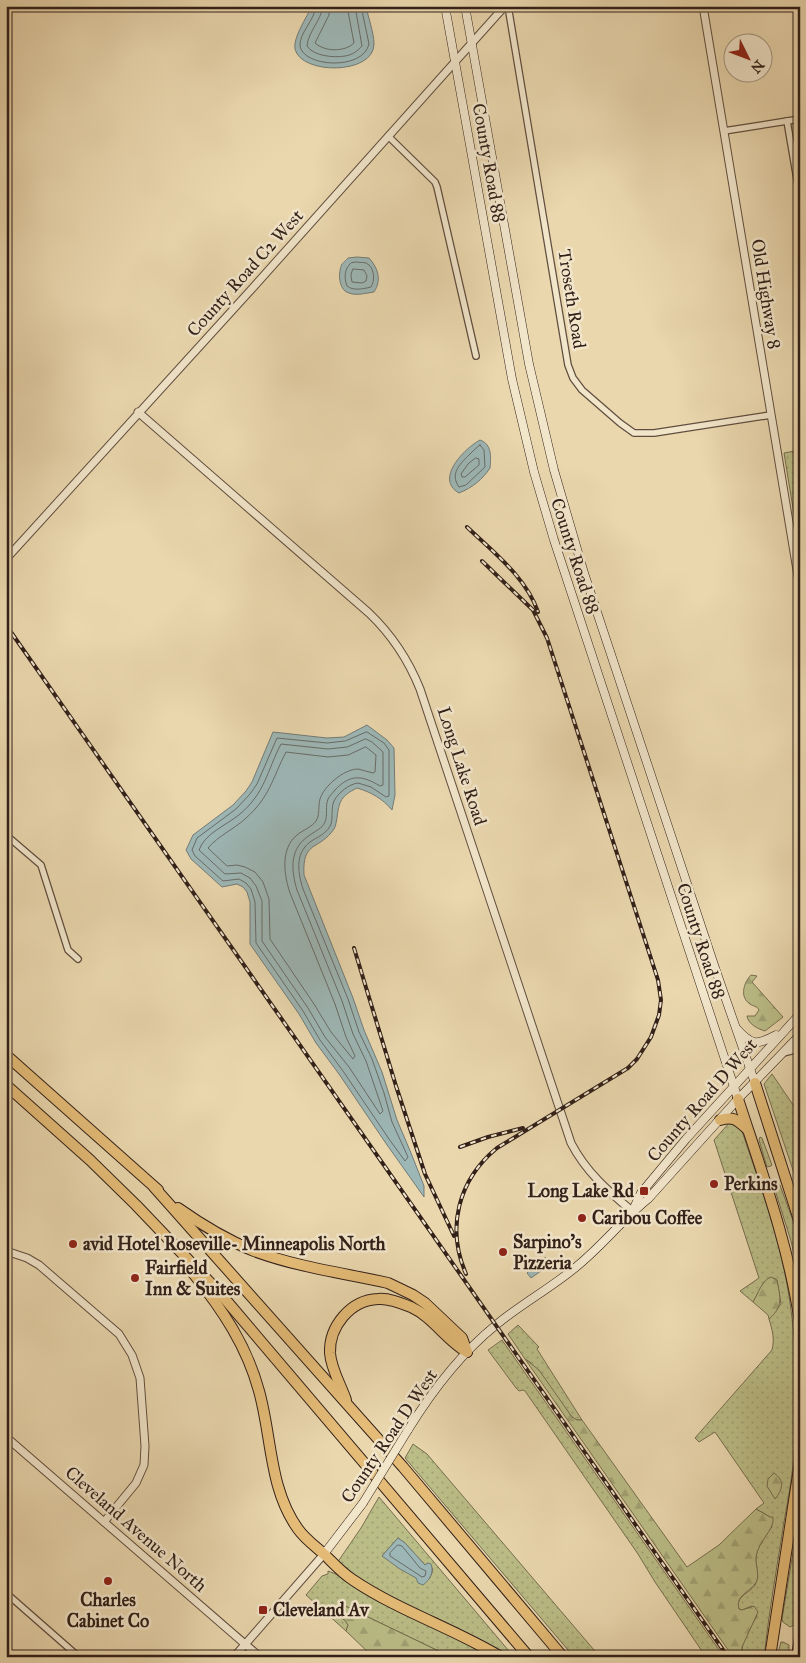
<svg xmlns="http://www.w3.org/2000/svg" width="806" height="1663" viewBox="0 0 806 1663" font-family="'IM FELL Great Primer',serif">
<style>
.grass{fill:url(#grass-dots);stroke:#766e50;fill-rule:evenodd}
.forest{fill:url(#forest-firs);stroke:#766e50}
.water{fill:#9db7b6;stroke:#727b77}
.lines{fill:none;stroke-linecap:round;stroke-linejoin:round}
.shore{stroke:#686c68;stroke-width:1}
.minor-casing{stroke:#604e3e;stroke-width:8}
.tertiary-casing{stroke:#604e3e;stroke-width:9}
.secondary-casing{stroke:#322019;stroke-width:9}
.motorway-casing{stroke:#322019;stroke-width:12}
.minor{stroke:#f1e5ca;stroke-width:5.5}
.tertiary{stroke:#f1e5ca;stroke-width:7}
.secondary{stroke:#f1e5ca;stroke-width:8}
.motorway{stroke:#e5bc77;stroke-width:10}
.rail-casing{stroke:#322019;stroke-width:4}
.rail{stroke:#f1e5ca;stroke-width:2;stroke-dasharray:5.5;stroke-linecap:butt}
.secondary-bridge-casing{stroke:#322019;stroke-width:9;stroke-linecap:butt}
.secondary-bridge{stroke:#f1e5ca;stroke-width:8}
.poi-dot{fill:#8f2418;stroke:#f1e5ca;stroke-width:2}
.labels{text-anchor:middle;stroke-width:5;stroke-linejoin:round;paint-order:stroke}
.street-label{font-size:18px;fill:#322019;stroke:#f1e5ca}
.poi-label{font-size:18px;font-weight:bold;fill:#322019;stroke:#f1e5ca;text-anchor:start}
</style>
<defs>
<pattern id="grass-dots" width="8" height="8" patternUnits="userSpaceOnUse" patternTransform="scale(1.25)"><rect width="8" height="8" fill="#bbbd87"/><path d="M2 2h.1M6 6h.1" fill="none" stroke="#a1a274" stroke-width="1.8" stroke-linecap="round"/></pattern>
<pattern id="forest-firs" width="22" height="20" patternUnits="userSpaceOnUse" patternTransform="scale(1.25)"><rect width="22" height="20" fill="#bbbd87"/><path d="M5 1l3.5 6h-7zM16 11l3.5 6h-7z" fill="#a1a274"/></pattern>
</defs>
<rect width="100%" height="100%" fill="#ead7ae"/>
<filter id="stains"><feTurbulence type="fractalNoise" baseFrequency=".004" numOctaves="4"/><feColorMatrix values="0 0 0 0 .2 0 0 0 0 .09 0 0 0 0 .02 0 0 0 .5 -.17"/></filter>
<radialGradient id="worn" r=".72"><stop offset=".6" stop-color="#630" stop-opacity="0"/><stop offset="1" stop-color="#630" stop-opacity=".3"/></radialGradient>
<g class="grass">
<polygon points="800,450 800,532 797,533 784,453"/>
<polygon points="772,1074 800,1115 800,1191 764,1084"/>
<path d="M730 1122 741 1128C754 1168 769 1207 779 1248 795 1310 799 1375 795 1439 794 1467 789 1494 784 1522 777 1567 769 1611 764 1657H742C740 1642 750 1628 757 1616L752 1606 742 1610 739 1609C735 1596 749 1594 755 1585 760 1577 755 1567 756 1558 757 1546 764 1536 772 1527L770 1517 756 1509 764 1503 715 1432 699 1442 695 1438 772 1350C775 1339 772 1329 769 1319L781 1304 777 1280 774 1278 764 1282 753 1302 740 1291 759 1278 714 1140Z"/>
<polygon points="760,1137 762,1138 772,1165 771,1166 767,1167 759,1140"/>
<polygon points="780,1185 800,1240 800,1280 791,1241 774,1187"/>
<polygon points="518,1325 539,1347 537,1349 582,1420 577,1420 572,1417 530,1362 525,1359 508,1334"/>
<polygon points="502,1340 509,1350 724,1657 706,1657 655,1582 638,1554 525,1391 523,1390 519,1391 516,1388 488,1350"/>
<polygon points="413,1444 427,1454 600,1657 574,1657 405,1458"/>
<path d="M379 1497 514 1657H505L452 1626 366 1584 337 1563 361 1528ZM398 1538 405 1543 425 1565 428 1563 433 1569 430 1578 418 1579 382 1556Z"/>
<path d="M800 1510C800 1544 804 1594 794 1625L790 1627 783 1622 782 1619Z"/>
<path d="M328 1571C344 1576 358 1590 373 1598L461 1641 489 1657H451L343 1605 340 1617 346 1621 348 1625 346 1631 306 1595 322 1576 328 1574Z"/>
<polygon points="781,1642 783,1642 789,1645 789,1657 777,1657"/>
</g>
<g class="forest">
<path d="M751 975 757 976 752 982 783 1017 765 1031C758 1029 748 1024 747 1016H755L759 1010C756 1005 754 1007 750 1004 739 997 744 982 751 975Z"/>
<path d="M771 1277 777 1280C780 1297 784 1306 769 1319L768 1315 753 1302C758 1294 762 1280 771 1277Z"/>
<path d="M525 1359 539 1370 572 1417 577 1420H582L687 1567 719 1545 756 1509 770 1517H773C775 1530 758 1541 756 1557 755 1565 761 1577 755 1584 749 1592 735 1596 739 1609L742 1610 754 1606 758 1612 742 1647V1657H733Z"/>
<path d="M774 1473C785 1481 783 1489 775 1499L767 1486 768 1479Z"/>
<path d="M343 1605 451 1657H373L346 1631 348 1625C345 1619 341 1618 339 1612Z"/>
</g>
<g class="water">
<path d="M312 6H366C368 17 374 33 374 44 374 75 301 75 295 49 293 37 307 17 312 6Z"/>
<path d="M357 257 369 258C378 268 382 280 374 292 366 293 357 296 349 293 338 290 338 272 342 264 343 263 348 258 348 258Z"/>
<path d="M480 440C492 444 491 457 490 468 483 479 472 488 459 493 434 479 465 448 480 440Z"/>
<path d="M367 725 387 740 394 748 395 795 392 810C383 799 371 792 357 788 341 796 339 801 337 818 336 822 336 826 334 829 319 851 302 840 304 875L353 998 364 1030 382 1072 397 1120 411 1153 424 1186V1197L385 1142 339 1074 316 1043 299 1014 250 944V902L247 892 243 887 237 884 222 887 191 859 186 850 193 835 233 805 246 791 252 782 273 732 327 738 344 737Z"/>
<polygon points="545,1257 548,1266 531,1278 527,1273"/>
<path d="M398 1538 405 1543 425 1565 428 1563 431 1564C434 1572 430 1580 423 1585L418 1583 416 1578 400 1569 382 1556Z"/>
</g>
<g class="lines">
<g class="shore">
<path d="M316 6C315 20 299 33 300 46 303 67 363 71 369 44L361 6"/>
<path d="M323 6C321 21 308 32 307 46 313 56 334 58 345 56 352 55 358 51 362 46L355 6"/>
<path d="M330 6 329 15 315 43C325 52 345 52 354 43L347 6"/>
<path d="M357 262C360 263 363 262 366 263 375 267 375 281 371 287 363 289 353 291 347 286 344 278 344 269 351 263Z"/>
<polygon points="353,269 364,270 367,276 366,281 362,283 352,282 351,276"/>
<path d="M480 445 484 450 485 467 466 485 459 487C449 473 461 463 471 453 474 450 476 448 480 445Z"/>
<polygon points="476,458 479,459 479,465 465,477 462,477 461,474 468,464"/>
<path d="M367 732 384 743 389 750V796L386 797 371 787 358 783C349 784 338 793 334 801 331 808 333 817 331 824 328 832 320 836 313 840 295 851 297 870 303 889L348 999 359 1032 372 1059 384 1093 392 1122 408 1157 405 1161 389 1139 343 1071 320 1040 303 1011 256 943 255 902 251 889 246 883 239 879 223 881 195 856 192 850 197 838 236 809 250 794 257 784 277 738 327 743 345 741Z"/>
<path d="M366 739 372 742 383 752V785L380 786C362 775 350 774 335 790 333 793 329 796 328 799 325 806 328 815 325 822 322 829 315 831 310 835 289 848 291 870 297 890L342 1001 353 1034 366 1061 383 1111 380 1114 349 1067 325 1037 308 1008 262 941V901L256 886 250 878 241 873 225 874 199 850C205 833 227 825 240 814 265 793 267 771 281 744L328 749 347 747Z"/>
<path d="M366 747 376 755 375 772 373 773C368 772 363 770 358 769 344 769 324 786 320 799 318 806 320 815 316 821 312 827 303 830 297 835 280 849 284 875 290 893L335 1004 346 1037 355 1056 353 1059 331 1032 314 1004 270 939 269 899 263 882 255 872 245 867 237 865 227 866 208 848C218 836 234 829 245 819 270 797 272 779 286 752L328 757 348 755Z"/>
<polygon points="398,1545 402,1546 420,1568 426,1571 425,1576 422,1577 390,1556 390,1553"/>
</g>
<g class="minor-casing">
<g id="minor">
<polyline points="508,6 568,365 573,378 582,390 620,423 634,433 654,433 771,415"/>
<polyline points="787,121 800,197"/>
<polyline points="724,131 800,119"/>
<polyline points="388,136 435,182 437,187 476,356"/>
<polyline points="6,835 41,865 68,950 78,959"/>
<polyline points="783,1053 795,1050 800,1051"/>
<polyline points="6,1593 79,1657"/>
</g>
</g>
<g class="tertiary-casing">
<g id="tertiary">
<polyline points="703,6 800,588"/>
<path d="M138 412 369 613C392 635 408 659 420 689L571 1143C586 1172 608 1191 632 1211"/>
<polyline points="6,559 249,292 505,6"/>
<polyline points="6,1251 27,1258 39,1265 119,1334 132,1355 140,1378 145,1446 144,1465 136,1483 104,1522"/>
<polyline points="6,1437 260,1657"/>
<polyline points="234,1657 324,1554"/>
</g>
</g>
<g class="secondary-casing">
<g id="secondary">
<polyline points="445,6 512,379 534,472 554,540 738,1099"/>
<polyline points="465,6 529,364 554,470 584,573 714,965 755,1083"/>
<path d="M737 1029C752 1046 757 1045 776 1035"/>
<polyline points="633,1210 641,1193 686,1139 800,1014"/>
<path d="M408 1430C432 1391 460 1354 496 1325 521 1304 551 1288 576 1267 602 1246 622 1220 648 1199L738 1099 800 1035"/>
<polyline points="324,1554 363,1503"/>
</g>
</g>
<g class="motorway-casing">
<g id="motorway">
<polyline points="6,1055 158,1190"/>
<polyline points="755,1083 800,1223"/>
<polyline points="6,1085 90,1160 136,1205 219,1292 529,1657"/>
<path d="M738 1099C762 1173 789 1246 800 1323"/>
<path d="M720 1120C734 1116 737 1120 747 1129"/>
<polyline points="154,1187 403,1467 563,1657"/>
<path d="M178 1208C202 1225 227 1240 254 1251 297 1267 343 1273 388 1283L413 1295 425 1303 462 1338 467 1352"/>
<path d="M193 1273C222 1309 247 1346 259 1391 272 1437 269 1489 298 1529 305 1539 315 1546 325 1555 334 1564 342 1573 353 1580 399 1611 453 1628 501 1657"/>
<path d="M346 1400C341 1385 331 1369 330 1353 329 1327 350 1300 378 1299 389 1298 401 1303 411 1307 433 1317 446 1340 467 1352"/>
<polyline points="770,1657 800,1462"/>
<polyline points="797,1657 800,1637"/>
</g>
</g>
<use href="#minor" class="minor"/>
<use href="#tertiary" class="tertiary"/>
<use href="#secondary" class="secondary"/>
<use href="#motorway" class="motorway"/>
<g class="rail-casing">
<g id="rail">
<path d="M467 527C493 552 526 577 538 612"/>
<polyline points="6,625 728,1657"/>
<polyline points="354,948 396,1086 425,1174 454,1236"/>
<polyline points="460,1147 488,1137 523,1128"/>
<path d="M466 1274C446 1228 458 1180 497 1148L628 1068 637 1059 651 1037 659 1015 661 1000 658 980 547 638 533 610 482 561"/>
</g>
</g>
<use href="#rail" class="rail"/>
<g class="secondary-bridge-casing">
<polyline id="secondary-bridge" points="363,1503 408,1430"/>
</g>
<use href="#secondary-bridge" class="secondary-bridge"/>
</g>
<g class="poi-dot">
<circle cx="714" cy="1184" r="5"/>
<rect x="639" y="1186" width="10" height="10" rx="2.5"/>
<circle cx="582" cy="1218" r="5"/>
<circle cx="73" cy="1244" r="5"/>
<circle cx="503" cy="1252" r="5"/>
<circle cx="135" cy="1278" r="5"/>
<circle cx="108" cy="1581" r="5"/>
<rect x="258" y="1605" width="10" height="10" rx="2.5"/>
</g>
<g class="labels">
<g class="street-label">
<text transform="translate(489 163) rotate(80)" y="6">County Road 88</text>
<text transform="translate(245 273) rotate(-48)" y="6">County Road C2 West</text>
<text transform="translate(766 294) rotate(81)" y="6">Old Highway 8</text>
<text transform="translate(572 299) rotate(81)" y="6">Troseth Road</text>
<text transform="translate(575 556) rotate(72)" y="6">County Road 88</text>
<text transform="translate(462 766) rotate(72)" y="6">Long Lake Road</text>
<text transform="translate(701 941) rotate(72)" y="6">County Road 88</text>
<text transform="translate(702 1100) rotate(-49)" y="6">County Road D West</text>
<text transform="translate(389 1436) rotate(-56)" y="6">County Road D West</text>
<text transform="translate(136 1529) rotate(41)" y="6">Cleveland Avenue North</text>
</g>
<g class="poi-label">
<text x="724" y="1190">Perkins</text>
<text x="634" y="1197" text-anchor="end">Long Lake Rd</text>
<text x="592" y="1224">Caribou Coffee</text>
<text x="513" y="1248">Sarpino's<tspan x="513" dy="21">Pizzeria</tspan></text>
<text x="83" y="1250">avid Hotel Roseville- Minneapolis North</text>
<text x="145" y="1274">Fairfield<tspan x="145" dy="21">Inn &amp; Suites</tspan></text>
<text x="108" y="1606" text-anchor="middle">Charles<tspan x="108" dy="21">Cabinet Co</tspan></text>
<text x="273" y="1616">Cleveland Av</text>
</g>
</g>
<rect width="806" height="1663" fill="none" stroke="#ead7ae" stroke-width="25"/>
<rect x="8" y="8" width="791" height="1648" fill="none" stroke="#322019" stroke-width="2.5"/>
<rect x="12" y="12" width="781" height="1638" fill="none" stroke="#322019"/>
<g transform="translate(748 58) rotate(132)"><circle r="24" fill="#f1e5ca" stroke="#a59683"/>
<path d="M0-4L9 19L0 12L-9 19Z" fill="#8f2418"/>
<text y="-8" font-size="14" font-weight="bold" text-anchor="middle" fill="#322019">N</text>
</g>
<rect width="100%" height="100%" filter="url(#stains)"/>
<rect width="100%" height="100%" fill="url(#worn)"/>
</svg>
